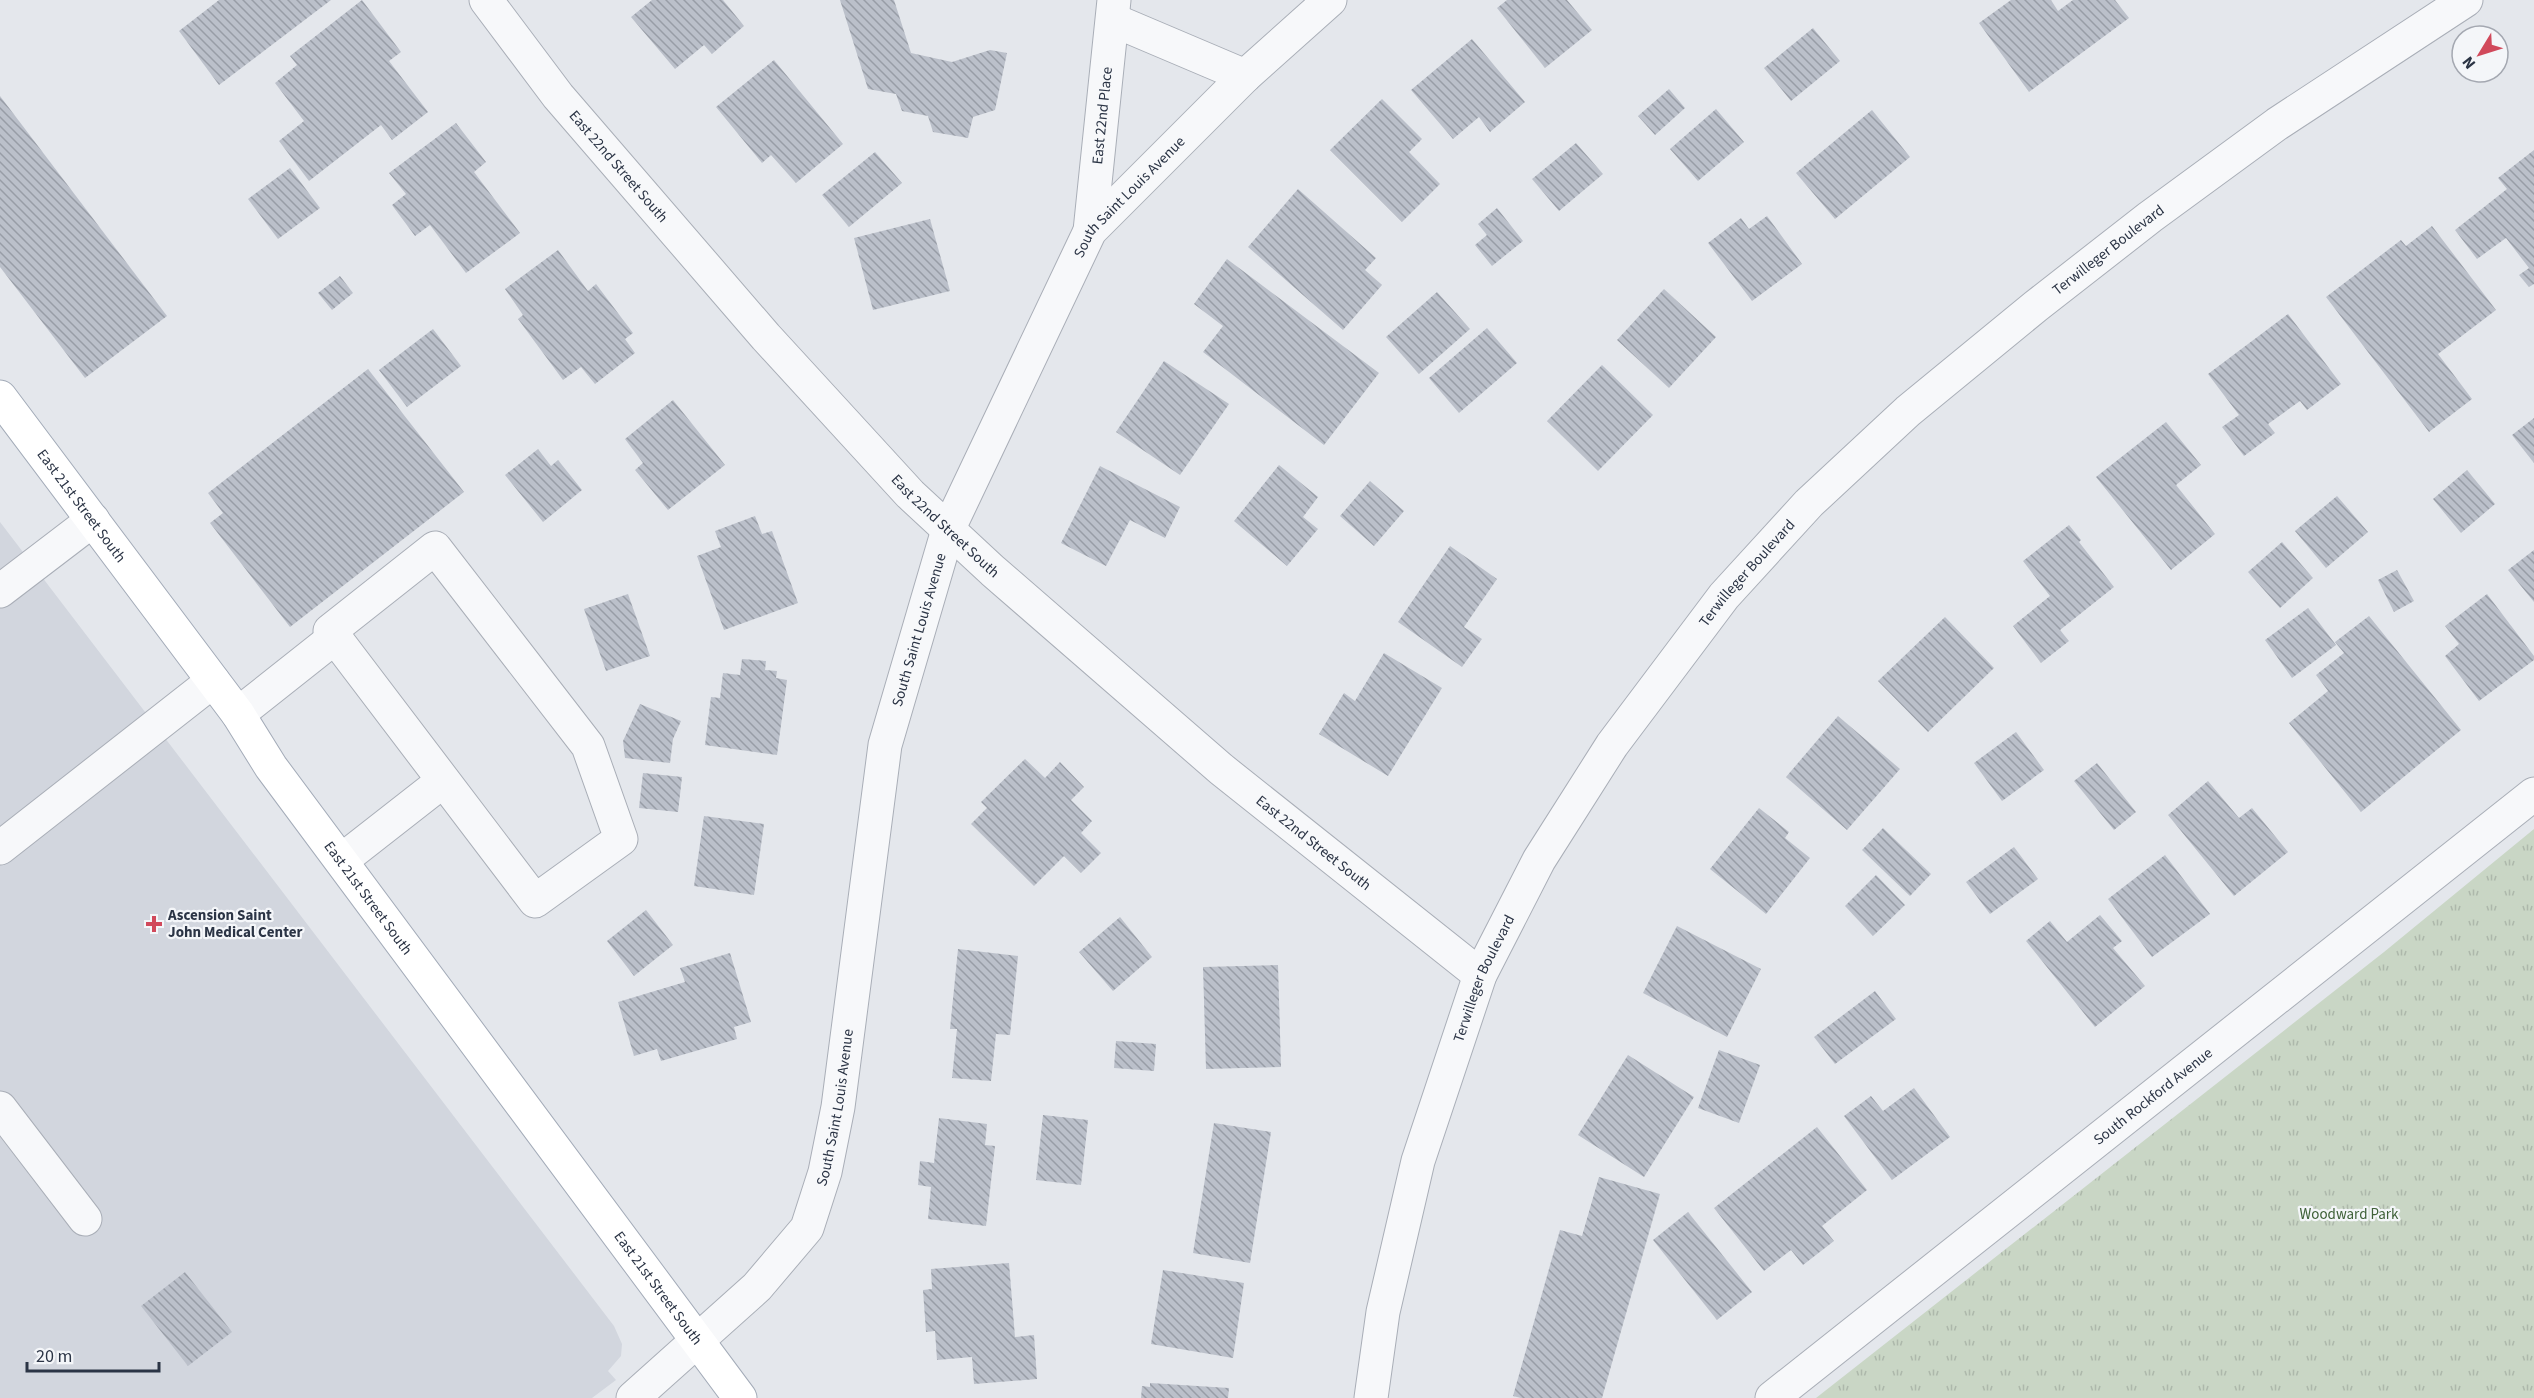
<svg xmlns="http://www.w3.org/2000/svg" width="2534" height="1398" viewBox="0 0 2534 1398" font-family="'Source Sans 3',sans-serif">
<style>
.built{fill:#d2d6de}
.grass{fill:url(#grass-tufts)}
.building{fill:url(#building-back-hatch)}
.lines{fill:none;stroke-linecap:round;stroke-linejoin:round}
.minor-casing{stroke:#a9aeb7;stroke-width:35}
.major-casing{stroke:#a3abb8;stroke-width:35}
.minor{stroke:#f7f8fa;stroke-width:33}
.major{stroke:#fff;stroke-width:33}
.poi-dot{fill:#d1495b;stroke:#f4f6f9;stroke-width:2}
.labels{text-anchor:middle;stroke-width:4.5;stroke-linejoin:round;paint-order:stroke}
.street-label{font-size:15px;fill:#2b3445;stroke:#f4f6f9}
.poi-label{font-size:15px;font-weight:bold;fill:#2b3445;stroke:#f4f6f9;text-anchor:start}
.park-label{font-size:15px;fill:#3f6138;stroke:#f4f6f9}
</style>
<defs>
<pattern id="grass-tufts" width="24" height="20" patternUnits="userSpaceOnUse" patternTransform="scale(1.5)"><rect width="24" height="20" fill="#c9d6c5"/><path d="M3 7l-1-3M5 7V3M7 7l1-3M15 17l-1-3M17 17v-4M19 17l1-3" fill="none" stroke="#adb8ab"/></pattern>
<pattern id="building-back-hatch" width="6" height="6" patternUnits="userSpaceOnUse" patternTransform="scale(1.5)"><rect width="6" height="6" fill="#bbc0ca"/><path d="M-1 5l2 2M0 0l6 6M5-1l2 2" fill="none" stroke="#989da6"/></pattern>
</defs>
<rect width="100%" height="100%" fill="#e4e7ec"/>
<polygon class="built" points="0,522 614,1326 622,1344 621,1356 608,1371 616,1380 592,1398 0,1398"/>
<polygon class="grass" points="2534,829 2534,1398 1816,1398 2384,952"/>
<g class="building">
<polygon points="219,0 331,0 219,85 179,31"/>
<polygon points="362,0 401,52 389,61 428,112 392,140 381,125 309,181 279,141 304,121 275,83 297,65 290,56"/>
<polygon points="652,0 723,0 744,26 712,54 704,45 675,69 631,17"/>
<polygon points="840,0 894,0 911,53 952,62 990,50 1007,53 995,110 973,117 968,138 933,132 928,116 902,111 896,94 868,89"/>
<polygon points="1507,0 1567,0 1592,30 1545,68 1497,8"/>
<polygon points="2011,0 2051,0 2058,11 2073,0 2115,0 2129,18 2029,92 1979,23"/>
<polygon points="1813,28 1840,61 1791,101 1764,68"/>
<polygon points="1472,39 1525,102 1490,132 1479,117 1453,139 1411,90"/>
<polygon points="774,60 843,144 796,183 771,155 762,163 716,107"/>
<polygon points="1669,89 1685,108 1655,135 1638,116"/>
<polygon points="0,96 167,316 85,378 0,267"/>
<polygon points="1382,99 1422,139 1409,152 1440,184 1402,222 1330,150"/>
<polygon points="1716,109 1744,142 1698,181 1670,149"/>
<polygon points="1872,110 1910,157 1835,219 1796,173"/>
<polygon points="456,123 486,162 474,172 520,233 466,273 430,225 415,236 392,205 406,194 389,173"/>
<polygon points="1576,143 1603,174 1559,211 1532,179"/>
<polygon points="2534,150 2534,284 2529,287 2519,275 2529,268 2506,238 2477,259 2455,230 2507,189 2498,178"/>
<polygon points="875,152 902,183 849,227 822,195"/>
<polygon points="290,168 320,208 278,239 248,199"/>
<polygon points="1298,189 1376,258 1365,270 1382,285 1343,330 1248,247"/>
<polygon points="1497,208 1523,241 1492,266 1475,245 1487,235 1478,224"/>
<polygon points="1767,216 1802,264 1752,301 1708,243 1741,218 1749,229"/>
<polygon points="930,219 950,291 873,310 854,238"/>
<polygon points="2432,226 2496,310 2438,354 2472,399 2429,432 2326,297 2401,240 2406,246"/>
<polygon points="558,250 588,291 596,284 633,333 625,339 635,353 595,384 581,367 563,380 518,319 523,315 505,289"/>
<polygon points="1227,259 1379,373 1324,445 1203,352 1223,326 1194,304"/>
<polygon points="340,276 353,293 332,310 318,293"/>
<polygon points="1664,289 1716,337 1669,388 1617,340"/>
<polygon points="1437,292 1470,329 1419,374 1386,337"/>
<polygon points="2288,314 2341,384 2307,410 2300,401 2268,424 2275,433 2244,456 2222,427 2239,415 2208,374"/>
<polygon points="1487,328 1517,363 1459,413 1429,378"/>
<polygon points="433,329 461,366 407,407 379,370"/>
<polygon points="1164,361 1229,404 1180,475 1116,432"/>
<polygon points="1602,365 1653,415 1598,471 1547,421"/>
<polygon points="368,369 464,492 290,627 210,523 223,513 208,493"/>
<polygon points="673,400 725,465 668,510 635,470 643,463 625,439"/>
<polygon points="2534,418 2534,463 2512,435"/>
<polygon points="2166,422 2201,465 2176,485 2215,534 2171,570 2096,477"/>
<polygon points="538,449 551,466 558,460 582,490 543,522 505,475"/>
<polygon points="1279,465 1318,497 1303,517 1318,529 1287,566 1234,521"/>
<polygon points="1100,466 1180,507 1165,538 1130,520 1106,566 1061,543"/>
<polygon points="2467,470 2495,504 2461,533 2433,499"/>
<polygon points="1370,481 1404,511 1374,546 1340,516"/>
<polygon points="2337,496 2368,532 2326,568 2295,531"/>
<polygon points="755,516 762,534 772,531 798,603 724,630 697,556 721,547 715,531"/>
<polygon points="2069,525 2081,540 2079,542 2114,587 2060,630 2069,641 2041,663 2013,626 2050,596 2023,561"/>
<polygon points="2282,542 2313,578 2280,608 2248,572"/>
<polygon points="1450,546 1497,579 1464,627 1482,639 1462,667 1398,622"/>
<polygon points="2534,550 2534,602 2508,570"/>
<polygon points="2397,570 2414,601 2394,612 2378,580"/>
<polygon points="628,594 650,656 606,671 584,609"/>
<polygon points="2487,594 2534,656 2534,660 2479,701 2445,656 2459,644 2445,626"/>
<polygon points="2308,608 2336,645 2292,678 2265,640"/>
<polygon points="2369,616 2461,730 2361,812 2289,723 2328,691 2316,675 2344,653 2335,642"/>
<polygon points="1945,617 1994,668 1928,732 1878,681"/>
<polygon points="1384,653 1442,688 1388,776 1319,734 1344,693 1355,701"/>
<polygon points="742,659 766,661 765,670 777,671 776,678 787,680 777,755 705,745 711,697 720,698 723,673 740,675"/>
<polygon points="640,704 681,721 673,739 670,763 625,758 623,741"/>
<polygon points="1838,716 1900,769 1847,830 1786,777"/>
<polygon points="2016,732 2044,770 2002,801 1974,763"/>
<polygon points="1025,759 1045,778 1060,762 1084,787 1071,800 1092,821 1081,833 1101,853 1081,873 1064,856 1034,886 971,824 987,808 981,802"/>
<polygon points="2097,763 2136,812 2114,830 2074,781"/>
<polygon points="643,773 682,777 678,812 639,808"/>
<polygon points="2208,781 2239,818 2252,808 2288,852 2234,896 2168,815"/>
<polygon points="1759,808 1789,832 1785,838 1810,858 1766,914 1710,869"/>
<polygon points="704,816 764,824 754,895 694,886"/>
<polygon points="1883,828 1931,874 1910,896 1862,850"/>
<polygon points="2014,847 2038,879 1990,914 1966,882"/>
<polygon points="2165,855 2210,914 2152,957 2108,899"/>
<polygon points="1876,875 1905,905 1873,936 1845,906"/>
<polygon points="646,910 673,945 634,976 607,941"/>
<polygon points="2100,915 2122,941 2113,948 2145,986 2095,1027 2026,941 2050,921 2067,942"/>
<polygon points="1120,917 1152,957 1113,991 1079,952"/>
<polygon points="1677,926 1761,969 1727,1037 1643,993"/>
<polygon points="958,949 1018,956 1010,1035 996,1034 991,1081 952,1078 957,1029 950,1029"/>
<polygon points="730,953 751,1022 734,1027 737,1039 661,1061 657,1049 634,1056 618,1002 685,982 680,968"/>
<polygon points="1278,965 1281,1067 1206,1069 1203,967"/>
<polygon points="1875,991 1896,1019 1835,1064 1814,1037"/>
<polygon points="1116,1041 1156,1044 1154,1071 1114,1068"/>
<polygon points="1719,1050 1760,1065 1739,1123 1698,1108"/>
<polygon points="1628,1055 1694,1097 1644,1177 1578,1135"/>
<polygon points="1914,1088 1950,1137 1892,1180 1844,1116 1871,1096 1883,1111"/>
<polygon points="1043,1115 1088,1120 1081,1185 1036,1180"/>
<polygon points="939,1118 987,1124 985,1145 995,1146 986,1226 928,1219 931,1187 918,1185 920,1161 934,1163"/>
<polygon points="1214,1123 1271,1132 1250,1263 1193,1253"/>
<polygon points="1817,1127 1867,1190 1822,1226 1834,1241 1803,1265 1791,1250 1764,1271 1714,1208"/>
<polygon points="1599,1177 1660,1194 1602,1398 1521,1398 1513,1396 1560,1230 1582,1236"/>
<polygon points="1688,1212 1752,1292 1717,1320 1653,1240"/>
<polygon points="1009,1263 1015,1337 1034,1335 1037,1379 974,1384 972,1357 937,1360 935,1331 926,1332 923,1290 932,1289 931,1269"/>
<polygon points="1163,1270 1244,1283 1233,1358 1151,1344"/>
<polygon points="185,1272 232,1332 188,1366 141,1306"/>
<polygon points="1150,1383 1229,1388 1228,1398 1141,1398 1142,1386 1150,1387"/>
</g>
<g class="lines">
<g class="minor-casing">
<g id="minor">
<path id="s1" d="M486 0 558 96 766 337 910 494 993 571 1221 769 1480 975"/>
<polyline points="1113,20 1245,76"/>
<path id="s2" d="M1090 231 1114 0"/>
<polygon points="435,548 588,746 621,839 535,901 330,631"/>
<polyline points="0,591 93,520"/>
<polyline points="238,714 334,638"/>
<polyline points="0,848 213,681"/>
<polyline points="342,860 443,781"/>
<polyline points="0,1108 85,1219"/>
<path id="s3" d="M633 1398 757 1287 807 1228 825 1172 838 1107 885 745 948 530 1090 231 1245 76 1330 0"/>
<path id="s4" d="M1371 1398 1383 1312 1418 1161 1480 975 1539 860 1612 745 1724 596 1809 503 1908 411 2036 306 2150 217 2277 124 2466 0"/>
<path id="s5" d="M1772 1398 2534 794"/>
</g>
</g>
<g class="major-casing">
<g id="major">
<path id="s6" d="M0 397 238 714 271 767 740 1398"/>
</g>
</g>
<use href="#minor" class="minor"/>
<use href="#major" class="major"/>
</g>
<path class="poi-dot" d="M151 915h6v6h6v6h-6v6h-6v-6h-6v-6h6z"/>
<g class="labels">
<g class="street-label">
<text dy="5" stroke="none"><textPath href="#s2" startOffset="116">East 22nd Place</textPath></text>
<text dy="5" stroke="none"><textPath href="#s1" startOffset="213">East 22nd Street South</textPath></text>
<text dy="5" stroke="none"><textPath href="#s3" startOffset="1340">South Saint Louis Avenue</textPath></text>
<text dy="5" stroke="none"><textPath href="#s4" startOffset="1408">Terwilleger Boulevard</textPath></text>
<text dy="5" stroke="none"><textPath href="#s6" startOffset="136">East 21st Street South</textPath></text>
<text dy="5" stroke="none"><textPath href="#s1" startOffset="699">East 22nd Street South</textPath></text>
<text dy="5" stroke="none"><textPath href="#s4" startOffset="922">Terwilleger Boulevard</textPath></text>
<text dy="5" stroke="none"><textPath href="#s3" startOffset="854">South Saint Louis Avenue</textPath></text>
<text dy="5" stroke="none"><textPath href="#s1" startOffset="1185">East 22nd Street South</textPath></text>
<text dy="5" stroke="none"><textPath href="#s6" startOffset="622">East 21st Street South</textPath></text>
<text dy="5" stroke="none"><textPath href="#s4" startOffset="436">Terwilleger Boulevard</textPath></text>
<text dy="5" stroke="none"><textPath href="#s5" startOffset="486">South Rockford Avenue</textPath></text>
<text dy="5" stroke="none"><textPath href="#s3" startOffset="368">South Saint Louis Avenue</textPath></text>
<text dy="5" stroke="none"><textPath href="#s6" startOffset="1108">East 21st Street South</textPath></text>
</g>
<g class="poi-label">
<text x="168" y="920">Ascension Saint<tspan x="168" dy="17">John Medical Center</tspan></text>
</g>
<g class="park-label">
<text x="2349" y="1219">Woodward Park</text>
</g>
</g>
<g transform="translate(2480 54) rotate(232)"><circle r="28" fill="#f4f6f9" stroke="#a4a8b1" stroke-width="1.5"/>
<path d="M0-4.5L10 22L0 15L-10 22Z" fill="#d1495b"/>
<text y="-9" font-size="16" font-weight="bold" text-anchor="middle" fill="#2b3445">N</text>
</g>
<path d="M27 1362v9h132v-9" fill="none" stroke="#2b3445" stroke-width="3"/>
<text x="36" y="1362" font-size="18" fill="#2b3445" stroke="#f4f6f9" stroke-width="4.5" paint-order="stroke">20 m</text>
</svg>
